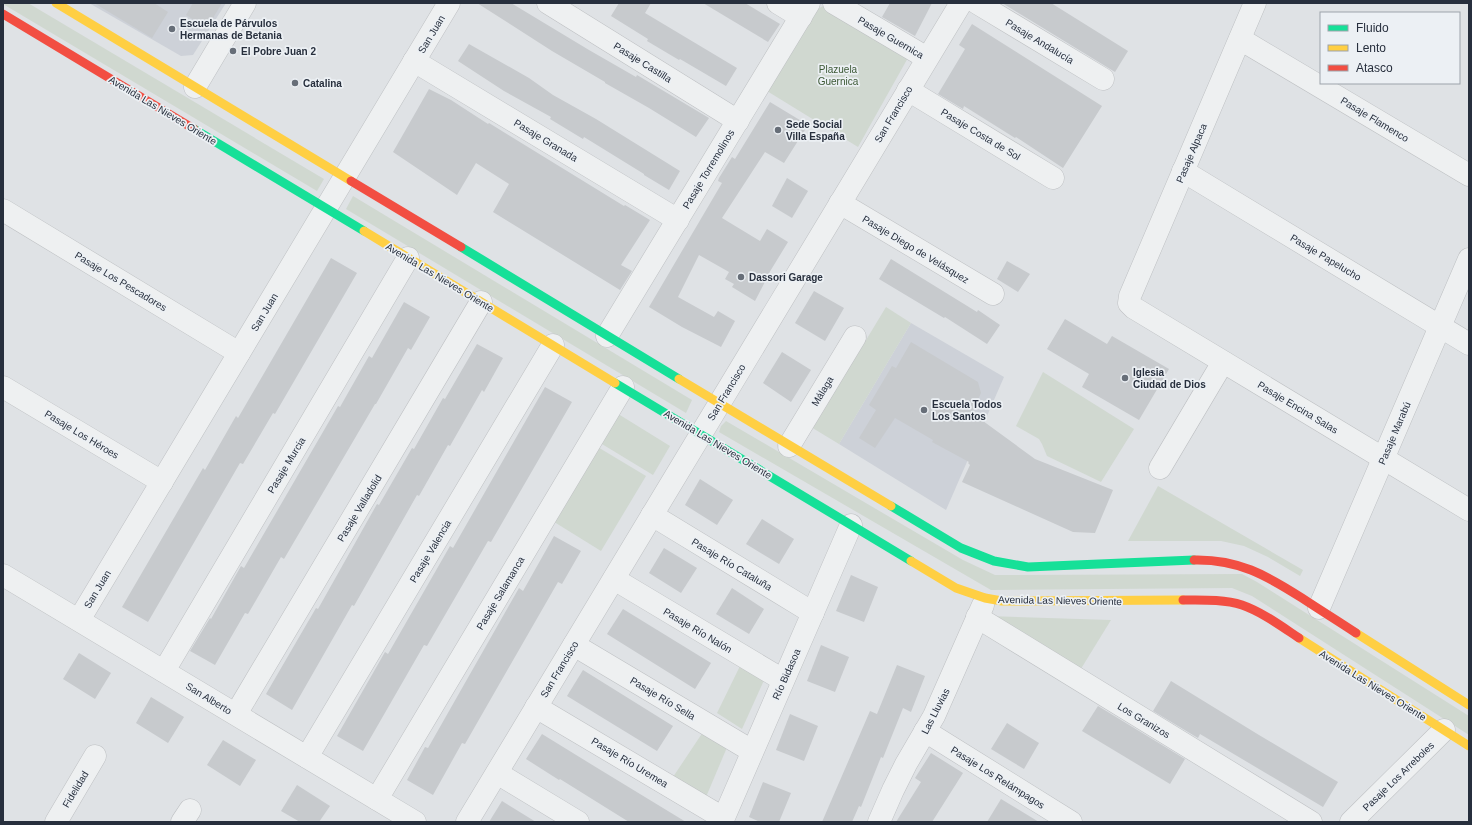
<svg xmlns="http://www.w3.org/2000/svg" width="1472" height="825" viewBox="0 0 1472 825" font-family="Helvetica,sans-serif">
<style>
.built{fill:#cdd1d8}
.green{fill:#d0d8d0}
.building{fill:#c7cacd}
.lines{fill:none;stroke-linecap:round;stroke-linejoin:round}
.street-casing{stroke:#bec0c3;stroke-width:23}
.street{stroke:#eef0f1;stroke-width:22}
.fast{stroke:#16e098;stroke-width:9}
.slow{stroke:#ffcf43;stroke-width:9}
.jam{stroke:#f24e42;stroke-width:9}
.poi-dot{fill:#676e78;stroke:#ecf0f4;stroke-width:1.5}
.labels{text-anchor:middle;stroke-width:3.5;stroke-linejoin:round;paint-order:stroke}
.poi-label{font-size:10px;font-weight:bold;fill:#272f3d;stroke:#ecf0f4;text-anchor:start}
.street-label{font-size:10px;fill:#272f3d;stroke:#ecf0f4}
.park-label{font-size:10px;fill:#3b5834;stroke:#ecf0f4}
</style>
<rect width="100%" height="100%" fill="#dfe2e5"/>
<g class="built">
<polygon points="89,3 226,3 193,55 181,56"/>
<polygon points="911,323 1004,377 946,510 839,444"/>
</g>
<g class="green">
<polygon points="3,3 28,3 324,179 317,191 3,4"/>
<polygon points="823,6 909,56 858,147 767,91 814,11"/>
<polygon points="353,196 692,400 686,413 346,209"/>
<polygon points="886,307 911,323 839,444 806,424 854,360"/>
<polygon points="1043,372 1134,429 1101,482 1047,456 1042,444 1039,439 1016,426"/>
<polygon points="615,412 670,446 653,475 597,441"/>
<polygon points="726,421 963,560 995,575 1242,574 1257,582 1469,716 1469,735 1252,596 1232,588 991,590 719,432 721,426"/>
<polygon points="596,446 646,476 601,551 551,520"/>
<polygon points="1158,486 1303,570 1300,576 1268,557 1244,546 1221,541 1128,541"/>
<polygon points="988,616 1111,620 1079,672"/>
<polygon points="741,664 765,678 742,729 717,713"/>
<polygon points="703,732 728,745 706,797 673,777"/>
</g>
<g class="building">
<polygon points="94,3 154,3 168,12 152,38"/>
<polygon points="193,3 222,3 207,28 186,15"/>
<polygon points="477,3 511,3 589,50 636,77 637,75 709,118 696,137 649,108 605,83 605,82 552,51"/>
<polygon points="619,3 651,3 645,13 737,68 726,86 680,59 679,60 647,41 648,39 611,16"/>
<polygon points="703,3 745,3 780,24 768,42"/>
<polygon points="890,3 932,3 915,36 882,17"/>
<polygon points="1002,3 1051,3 1128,51 1115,72"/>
<polygon points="972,24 1102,106 1063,168 1016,137 1015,138 964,106 963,109 938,94 965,49 959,45"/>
<polygon points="469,44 529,78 553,95 596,119 680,171 669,190 644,175 644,174 584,137 583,139 550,119 551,117 504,91 458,61"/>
<polygon points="429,89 451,100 488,124 489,123 624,206 625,205 650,220 621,265 632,271 620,290 493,212 509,184 476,163 457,195 393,152"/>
<polygon points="770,102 808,125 784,163 765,152 722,218 760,241 767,229 788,242 766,278 767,278 755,301 732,287 734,284 725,279 729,272 699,255 678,297 714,317 718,311 735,321 721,347 682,327 649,307 722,183 718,181 719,178 732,157 735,159"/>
<polygon points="787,178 808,191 792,218 772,206"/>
<polygon points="331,258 357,273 275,414 273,413 243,464 240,463 148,622 122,607 203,468 205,470 236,416 238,418"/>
<polygon points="891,259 977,312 978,310 1000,325 987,344 945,317 944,318 879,279"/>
<polygon points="1007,261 1030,274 1018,292 997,279"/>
<polygon points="814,291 844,308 825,341 795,323"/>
<polygon points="404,302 430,317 411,350 408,348 376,404 375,404 284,559 281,557 248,614 245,613 215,665 190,651 210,618 211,619 241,566 244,568 338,406 340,407 369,356 372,358"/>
<polygon points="1065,319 1107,344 1112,336 1169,369 1139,420 1082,387 1089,374 1047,349"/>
<polygon points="911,342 978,382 981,393 972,413 1035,459 1113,490 1095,533 1073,532 962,482 970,465 968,463 969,462 932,442 933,440 895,418 875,448 859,438 876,410 869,405 892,366 896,368"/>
<polygon points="477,344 503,358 484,392 482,390 450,446 448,445 419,496 417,495 354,606 352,605 292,710 266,694 316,608 318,609 377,504 379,505 412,448 414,449 443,398 445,399"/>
<polygon points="782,352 811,370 791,402 763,383"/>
<polygon points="545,387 572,402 491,542 488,541 427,646 424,645 363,751 337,736 385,652 388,654 450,546 453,548"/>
<polygon points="700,479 733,500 717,525 685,505"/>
<polygon points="762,519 794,539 779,564 746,544"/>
<polygon points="554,536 581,551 562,584 558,582 465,744 462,743 433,795 407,780 425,747 428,748 519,588 523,591"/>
<polygon points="664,548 697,568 681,593 649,573"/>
<polygon points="851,575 878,587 864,622 836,611"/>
<polygon points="732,588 764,609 749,634 716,614"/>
<polygon points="623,609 711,663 695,689 607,634"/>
<polygon points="821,645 849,657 835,692 807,681"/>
<polygon points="79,653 111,673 95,699 63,679"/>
<polygon points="897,665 925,676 911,712 903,708 883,758 881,757 861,807 859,806 852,822 822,822 870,711 877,714"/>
<polygon points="583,670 673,726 657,751 567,696"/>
<polygon points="1171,681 1259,735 1338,782 1323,807 1200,734 1198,738 1153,711"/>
<polygon points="151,697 184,717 168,743 136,723"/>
<polygon points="1098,706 1185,759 1170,784 1082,731"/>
<polygon points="790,714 818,726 804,761 776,750"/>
<polygon points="1007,723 1039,743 1024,769 991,749"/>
<polygon points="542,734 594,766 686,822 629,822 560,779 559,780 526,759"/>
<polygon points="223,740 256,760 240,786 207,765"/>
<polygon points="931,753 963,773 932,822 896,822 921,782 915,778"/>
<polygon points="763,782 791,793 779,822 760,822 749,817"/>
<polygon points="297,785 330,806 319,822 300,822 281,811"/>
<polygon points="1001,799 1039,822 987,822"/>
<polygon points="502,801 536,822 489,822"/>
</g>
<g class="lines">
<g class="street-casing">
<g id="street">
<polyline points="548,3 738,121"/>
<polyline points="778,3 801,17"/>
<polyline points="834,3 927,58"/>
<polyline points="977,3 1103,79"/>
<polyline points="1255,3 1130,296 1129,303 1134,308 1469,510"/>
<polyline points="1240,39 1469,175"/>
<polyline points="414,61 678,220"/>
<polyline points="195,87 245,3"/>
<polyline points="908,90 1053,178"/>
<polyline points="1183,171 1469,344"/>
<polyline points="840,203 993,294"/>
<polyline points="3,210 239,353"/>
<polyline points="607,336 809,3"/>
<polyline points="3,387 162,482"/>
<polyline points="789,446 855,337"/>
<polyline points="1160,468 1223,362"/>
<polyline points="652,515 813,613"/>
<polyline points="3,575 415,822"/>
<polyline points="614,579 783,680"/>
<polyline points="1319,608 1469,259"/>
<polyline points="977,617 1311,822"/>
<polyline points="79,620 449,3"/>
<polyline points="574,645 752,751"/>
<polyline points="164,671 408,258"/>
<polyline points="536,707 723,818"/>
<polyline points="236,714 481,302"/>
<polyline points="925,731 1071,822"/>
<polyline points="307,757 553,345"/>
<polyline points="497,773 578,822"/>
<polyline points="377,799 623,387"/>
<polyline points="56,822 95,756"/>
<polyline points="182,822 190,810"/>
<polyline points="467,822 961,3"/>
<polyline points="722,822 851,525"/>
<polyline points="879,822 893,790 906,764 934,716 983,605"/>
<polyline points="1351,822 1444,730"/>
</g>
</g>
<use href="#street" class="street"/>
<g class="fast">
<polyline points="194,129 364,231"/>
<polyline points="461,247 679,379"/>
<polyline points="615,383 911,561"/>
<polyline points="891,506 961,548 994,561 1028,567 1194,560"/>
</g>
<g class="slow">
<polyline points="56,3 351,181"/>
<polyline points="364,231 615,383"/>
<polyline points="679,379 891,506"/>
<polyline points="911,561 956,588 985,598 1002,601 1183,600"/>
<polyline points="1356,633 1469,705"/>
<polyline points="1299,638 1469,746"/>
</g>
<g class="jam">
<polyline points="3,14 194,129"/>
<polyline points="351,181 461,247"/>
<path d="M1194 560C1238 559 1266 575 1302 598 1320 610 1338 621 1356 633"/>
<path d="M1183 600C1201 600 1224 599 1242 605 1262 612 1281 626 1299 638"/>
</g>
</g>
<g class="poi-dot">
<circle cx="172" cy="29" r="4"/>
<circle cx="233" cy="51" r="4"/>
<circle cx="295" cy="83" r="4"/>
<circle cx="778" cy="130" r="4"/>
<circle cx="741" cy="277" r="4"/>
<circle cx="1125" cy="378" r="4"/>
<circle cx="924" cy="410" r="4"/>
</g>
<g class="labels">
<g class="poi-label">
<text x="180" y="27">Escuela de Párvulos<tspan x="180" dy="12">Hermanas de Betania</tspan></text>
<text x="241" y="55">El Pobre Juan 2</text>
<text x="303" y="87">Catalina</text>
<text x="786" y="128">Sede Social<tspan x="786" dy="12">Villa España</tspan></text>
<text x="749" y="281">Dassori Garage</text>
<text x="1133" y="376">Iglesia<tspan x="1133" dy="12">Ciudad de Dios</tspan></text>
<text x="932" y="408">Escuela Todos<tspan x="932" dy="12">Los Santos</tspan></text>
</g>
<g class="street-label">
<text transform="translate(431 34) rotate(-59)" y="4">San Juan</text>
<text transform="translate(891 37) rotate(30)" y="4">Pasaje Guernica</text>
<text transform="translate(1040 41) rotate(31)" y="4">Pasaje Andalucía</text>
<text transform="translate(643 62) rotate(32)" y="4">Pasaje Castilla</text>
<text transform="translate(163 110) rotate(31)" y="4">Avenida Las Nieves Oriente</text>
<text transform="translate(893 114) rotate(-59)" y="4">San Francisco</text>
<text transform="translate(1375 119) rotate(31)" y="4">Pasaje Flamenco</text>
<text transform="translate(981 134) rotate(31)" y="4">Pasaje Costa de Sol</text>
<text transform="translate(546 140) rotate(31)" y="4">Pasaje Granada</text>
<text transform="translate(1191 153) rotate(-67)" y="4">Pasaje Alpaca</text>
<text transform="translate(708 169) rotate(-59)" y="4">Pasaje Torremolinos</text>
<text transform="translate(916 249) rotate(31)" y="4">Pasaje Diego de Velásquez</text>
<text transform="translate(1326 257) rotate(31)" y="4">Pasaje Papelucho</text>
<text transform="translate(440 277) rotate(31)" y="4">Avenida Las Nieves Oriente</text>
<text transform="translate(121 281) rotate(31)" y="4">Pasaje Los Pescadores</text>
<text transform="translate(264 312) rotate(-59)" y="4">San Juan</text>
<text transform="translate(822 391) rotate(-59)" y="4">Málaga</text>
<text transform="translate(726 392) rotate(-59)" y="4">San Francisco</text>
<text transform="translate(1298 407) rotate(31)" y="4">Pasaje Encina Salas</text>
<text transform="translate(1394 433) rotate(-67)" y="4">Pasaje Marabú</text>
<text transform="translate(82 434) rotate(31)" y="4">Pasaje Los Héroes</text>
<text transform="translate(718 444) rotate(31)" y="4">Avenida Las Nieves Oriente</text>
<text transform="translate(286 465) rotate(-59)" y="4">Pasaje Murcia</text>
<text transform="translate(359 508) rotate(-59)" y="4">Pasaje Valladolid</text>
<text transform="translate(430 551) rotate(-59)" y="4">Pasaje Valencia</text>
<text transform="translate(732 564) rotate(31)" y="4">Pasaje Río Cataluña</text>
<text transform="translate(97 589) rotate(-59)" y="4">San Juan</text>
<text transform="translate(500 593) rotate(-59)" y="4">Pasaje Salamanca</text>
<text transform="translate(1060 600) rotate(1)" y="4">Avenida Las Nieves Oriente</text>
<text transform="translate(698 630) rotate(31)" y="4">Pasaje Río Nalón</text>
<text transform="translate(559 669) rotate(-59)" y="4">San Francisco</text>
<text transform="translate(786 674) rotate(-66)" y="4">Río Bidasoa</text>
<text transform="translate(1373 685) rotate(32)" y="4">Avenida Las Nieves Oriente</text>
<text transform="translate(209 698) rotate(31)" y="4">San Alberto</text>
<text transform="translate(663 698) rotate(31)" y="4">Pasaje Río Sella</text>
<text transform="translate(935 711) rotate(-63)" y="4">Las Lluvias</text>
<text transform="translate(1144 720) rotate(31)" y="4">Los Granizos</text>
<text transform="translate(630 762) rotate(31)" y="4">Pasaje Río Uremea</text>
<text transform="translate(1398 776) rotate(-44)" y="4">Pasaje Los Arreboles</text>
<text transform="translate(998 777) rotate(32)" y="4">Pasaje Los Relámpagos</text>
<text transform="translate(75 789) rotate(-59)" y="4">Fidelidad</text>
</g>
<g class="park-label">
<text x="838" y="73">Plazuela<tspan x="838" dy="12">Guernica</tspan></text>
</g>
</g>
<rect width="1472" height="825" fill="none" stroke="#272f3d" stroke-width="8"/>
<rect x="1320" y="12" width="140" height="72" fill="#ecf0f4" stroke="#9da3ab"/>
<rect x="1328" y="25" width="20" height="6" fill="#16e098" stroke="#9da3ab"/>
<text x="1356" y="32" font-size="12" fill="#272f3d">Fluido</text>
<rect x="1328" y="45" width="20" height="6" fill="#ffcf43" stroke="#9da3ab"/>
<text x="1356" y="52" font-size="12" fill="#272f3d">Lento</text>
<rect x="1328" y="65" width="20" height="6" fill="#f24e42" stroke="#9da3ab"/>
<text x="1356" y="72" font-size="12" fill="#272f3d">Atasco</text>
</svg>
